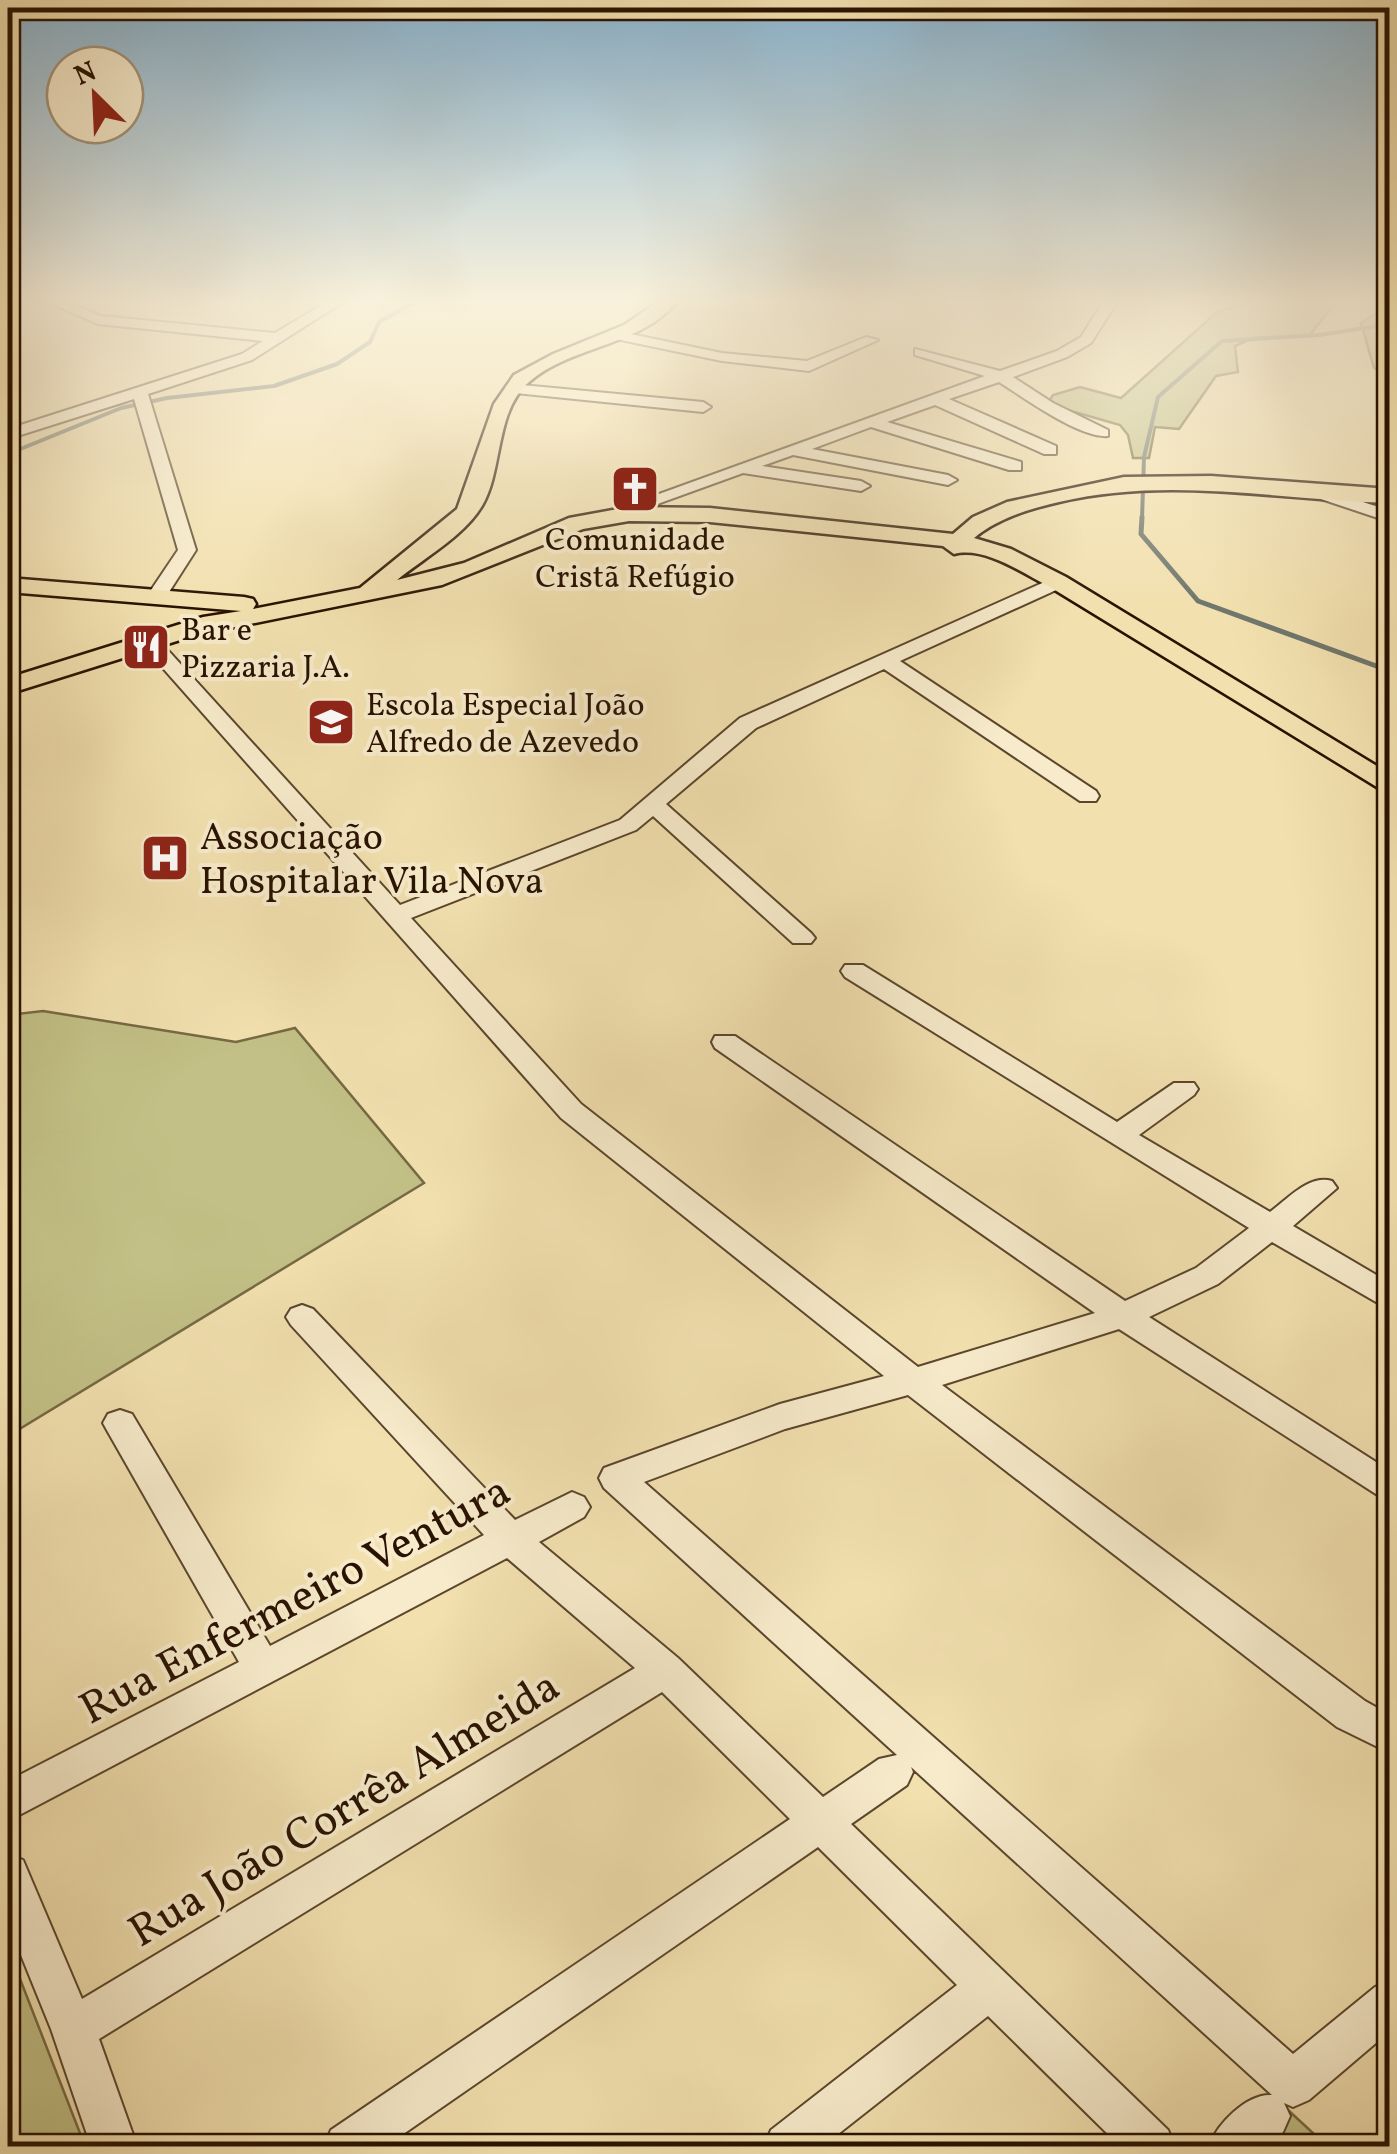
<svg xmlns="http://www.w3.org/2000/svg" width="1397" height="2154" viewBox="0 0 1397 2154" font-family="Vollkorn,serif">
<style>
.green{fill:#c2c086;stroke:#766943;stroke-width:2.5}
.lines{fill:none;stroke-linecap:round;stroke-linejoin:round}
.stream-far1{stroke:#70776d;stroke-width:4}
.stream{stroke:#70776d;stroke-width:5}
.minor-casing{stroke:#5b462c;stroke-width:4}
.major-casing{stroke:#291200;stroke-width:5}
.minor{fill:#f7ebcb;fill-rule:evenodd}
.major{fill:#f2e0af;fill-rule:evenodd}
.labels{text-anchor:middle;stroke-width:8;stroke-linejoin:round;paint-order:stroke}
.far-poi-label{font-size:32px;fill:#291200;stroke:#f7ebcb;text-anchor:start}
.poi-label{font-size:38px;fill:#291200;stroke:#f7ebcb;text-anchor:start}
.near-street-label{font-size:45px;fill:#291200;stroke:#f7ebcb}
</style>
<rect width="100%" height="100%" fill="#f2e0af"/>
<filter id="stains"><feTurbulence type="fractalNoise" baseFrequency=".002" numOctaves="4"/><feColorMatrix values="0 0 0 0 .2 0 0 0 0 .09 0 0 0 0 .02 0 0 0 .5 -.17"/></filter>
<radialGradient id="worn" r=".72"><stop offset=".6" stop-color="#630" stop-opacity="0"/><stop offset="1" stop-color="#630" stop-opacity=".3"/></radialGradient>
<g class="green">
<polygon points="1252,302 1336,302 1309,336 1253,338 1235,346 1238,372 1216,376 1179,429 1155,427 1149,458 1133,458 1128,435 1120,425 1047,404 1053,395 1080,387 1121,398 1217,312"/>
<polygon points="1389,306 1389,373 1374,368 1361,323"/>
<polygon points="43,1011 236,1042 295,1028 424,1183 8,1436 8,1015"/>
<polygon points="8,1948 85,2146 8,2146"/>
<polygon points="1288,2110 1327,2146 1249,2146"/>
</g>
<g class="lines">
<g class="stream-far1">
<polyline points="8,454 121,408 167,398 274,386 337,364 370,342 379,322 415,302"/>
<polyline points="1142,519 1144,457 1158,397 1222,341 1319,335 1390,324"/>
</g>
<polyline class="stream" points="1142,517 1141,534 1198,601 1390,671"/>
<g class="minor-casing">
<g id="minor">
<polygon points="47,302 65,302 101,316 275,333 327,302 343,302 252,360 148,394 196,550 162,603 148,603 145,599 178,550 134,399 8,439 8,429 242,354 263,341 98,324"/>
<path d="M1103 302H1117L1091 343 1067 357 1013 377 1053 403 1108 430V436C1080 439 1023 397 999 382L949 399 1056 446V454H1044L935 405 887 422 1021 462V470H1009L871 427 812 449 948 475 957 480 948 485 793 455 762 466 861 481 870 486 861 491 743 473 616 519 610 520 601 515 985 376 915 355V349L1000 371 1057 351 1081 337Z"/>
<polygon points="621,332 722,353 807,361 866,337 878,340 809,371 722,361 616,339 614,336"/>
<polygon points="511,384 703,402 711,407 703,412 506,392 506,386"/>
<polygon points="1327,490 1390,511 1390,522 1321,499 1321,491"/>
<path d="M1058 576 1065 578V586L900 661 1096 791 1099 796 1096 801H1080L884 669 756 728 666 804 811 933 815 938 811 943H793L653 816 636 830 411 918 581 1104 918 1367 1095 1313 715 1048 712 1042 715 1036H735L1125 1301 1196 1268 1249 1228 845 977 841 971 845 965H863L1117 1122 1174 1083H1194L1198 1089 1194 1095 1139 1135 1270 1212C1288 1199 1309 1174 1332 1181L1337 1188 1293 1226 1390 1283V1310L1272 1242 1218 1284 1149 1317 1390 1471V1503L1119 1329 942 1385 1365 1701 1390 1715V1753L1337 1727 908 1395 785 1429 644 1482 1293 2054 1375 1987 1390 1980V2031L1309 2100 1293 2107 1284 2103 1290 2116 1283 2132 1267 2146H1209C1217 2124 1247 2093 1272 2095L911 1767 913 1772 907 1785 851 1824 1168 2130 1175 2146H1120L988 2016 823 2146H764L771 2130 957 1985 818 1847 386 2146H324L331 2130 790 1819 662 1692 99 2039 137 2146H91L51 2029 8 1923V1854L23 1860 82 1999 635 1668 507 1558 8 1821V1781L239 1662 108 1432 103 1423 108 1414 120 1410 132 1414 270 1646 484 1535 291 1325 286 1317 291 1309 302 1305 313 1309 515 1520 572 1492 584 1497 590 1507 584 1517 539 1542 678 1658 823 1797 879 1759 897 1755 604 1488 599 1478 604 1468 780 1404 884 1376 561 1118 138 640 148 634 155 636 400 905 620 820 740 718Z"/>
</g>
</g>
<g class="major-casing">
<path id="major" d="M658 302H677C639 347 572 345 529 382 495 411 503 468 483 504 466 535 424 558 397 580L464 563 569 518 629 507 710 508 953 534 973 517 1007 502 1124 477 1211 476 1390 489V503C1277 500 1170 476 1059 502 1029 509 998 518 974 538L1011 549 1066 577 1390 774V795L1050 587C1022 573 985 546 954 554L943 546 710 522 629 521 583 529 442 585 196 635 8 694V678L203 617 241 611 8 592V578L244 597 253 599 256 604 253 609 360 588 457 509 494 404 514 375 553 354 624 325Z"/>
</g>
<use href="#minor" class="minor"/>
<use href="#major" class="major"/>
</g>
<linearGradient id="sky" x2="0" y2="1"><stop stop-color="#8bb7d4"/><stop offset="0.5" stop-color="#f9f1db"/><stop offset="1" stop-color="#f9f1db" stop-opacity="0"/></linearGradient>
<rect width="1397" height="603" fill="url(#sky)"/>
<defs>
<g id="church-square" transform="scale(2.5)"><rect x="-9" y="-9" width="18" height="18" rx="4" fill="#8f2418" stroke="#f7ebcb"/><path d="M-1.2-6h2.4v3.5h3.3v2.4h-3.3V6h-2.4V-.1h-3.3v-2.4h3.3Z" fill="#fff"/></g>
<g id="restaurant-square" transform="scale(2.5)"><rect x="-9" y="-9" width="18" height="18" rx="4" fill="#8f2418" stroke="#f7ebcb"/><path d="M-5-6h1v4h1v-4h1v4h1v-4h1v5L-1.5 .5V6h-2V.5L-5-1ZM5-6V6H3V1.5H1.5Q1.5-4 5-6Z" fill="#fff"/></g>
<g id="school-square" transform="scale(2.5)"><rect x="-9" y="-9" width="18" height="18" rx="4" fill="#8f2418" stroke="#f7ebcb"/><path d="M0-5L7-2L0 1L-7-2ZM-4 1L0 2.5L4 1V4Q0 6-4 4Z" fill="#fff"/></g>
<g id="hospital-square" transform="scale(2.5)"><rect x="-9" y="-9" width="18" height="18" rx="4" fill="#8f2418" stroke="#f7ebcb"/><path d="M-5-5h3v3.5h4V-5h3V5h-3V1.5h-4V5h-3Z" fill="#fff"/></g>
</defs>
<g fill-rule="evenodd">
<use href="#church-square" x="635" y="489"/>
<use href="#restaurant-square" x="146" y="647"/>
<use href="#school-square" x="331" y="722"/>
<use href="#hospital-square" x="165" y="858"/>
</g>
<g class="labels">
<g class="far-poi-label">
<text x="635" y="550" text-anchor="middle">Comunidade<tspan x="635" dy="37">Cristã Refúgio</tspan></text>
<text x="181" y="640">Bar e<tspan x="181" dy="37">Pizzaria J.A.</tspan></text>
<text x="366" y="715">Escola Especial João<tspan x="366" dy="37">Alfredo de Azevedo</tspan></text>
</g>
<g class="poi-label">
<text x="200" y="849">Associação<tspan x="200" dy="44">Hospitalar Vila Nova</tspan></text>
</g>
<g class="near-street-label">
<text transform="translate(294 1598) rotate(-28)" y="16">Rua Enfermeiro Ventura</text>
<text transform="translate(343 1807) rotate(-31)" y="16">Rua João Corrêa Almeida</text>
</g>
</g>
<rect width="1397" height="2154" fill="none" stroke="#f2e0af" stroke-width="40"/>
<rect x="10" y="10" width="1377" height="2134" fill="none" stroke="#291200" stroke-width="5"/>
<rect x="20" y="20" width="1357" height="2114" fill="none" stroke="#291200" stroke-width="2.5"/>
<g transform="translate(95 95) rotate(336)"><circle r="48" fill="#f7ebcb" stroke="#a5947a" stroke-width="2.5"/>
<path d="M0-8L18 38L0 25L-18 38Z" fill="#8f2418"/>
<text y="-15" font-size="28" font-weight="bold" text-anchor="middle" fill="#291200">N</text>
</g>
<rect width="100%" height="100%" filter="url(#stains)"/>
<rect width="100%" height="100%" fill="url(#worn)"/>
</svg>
